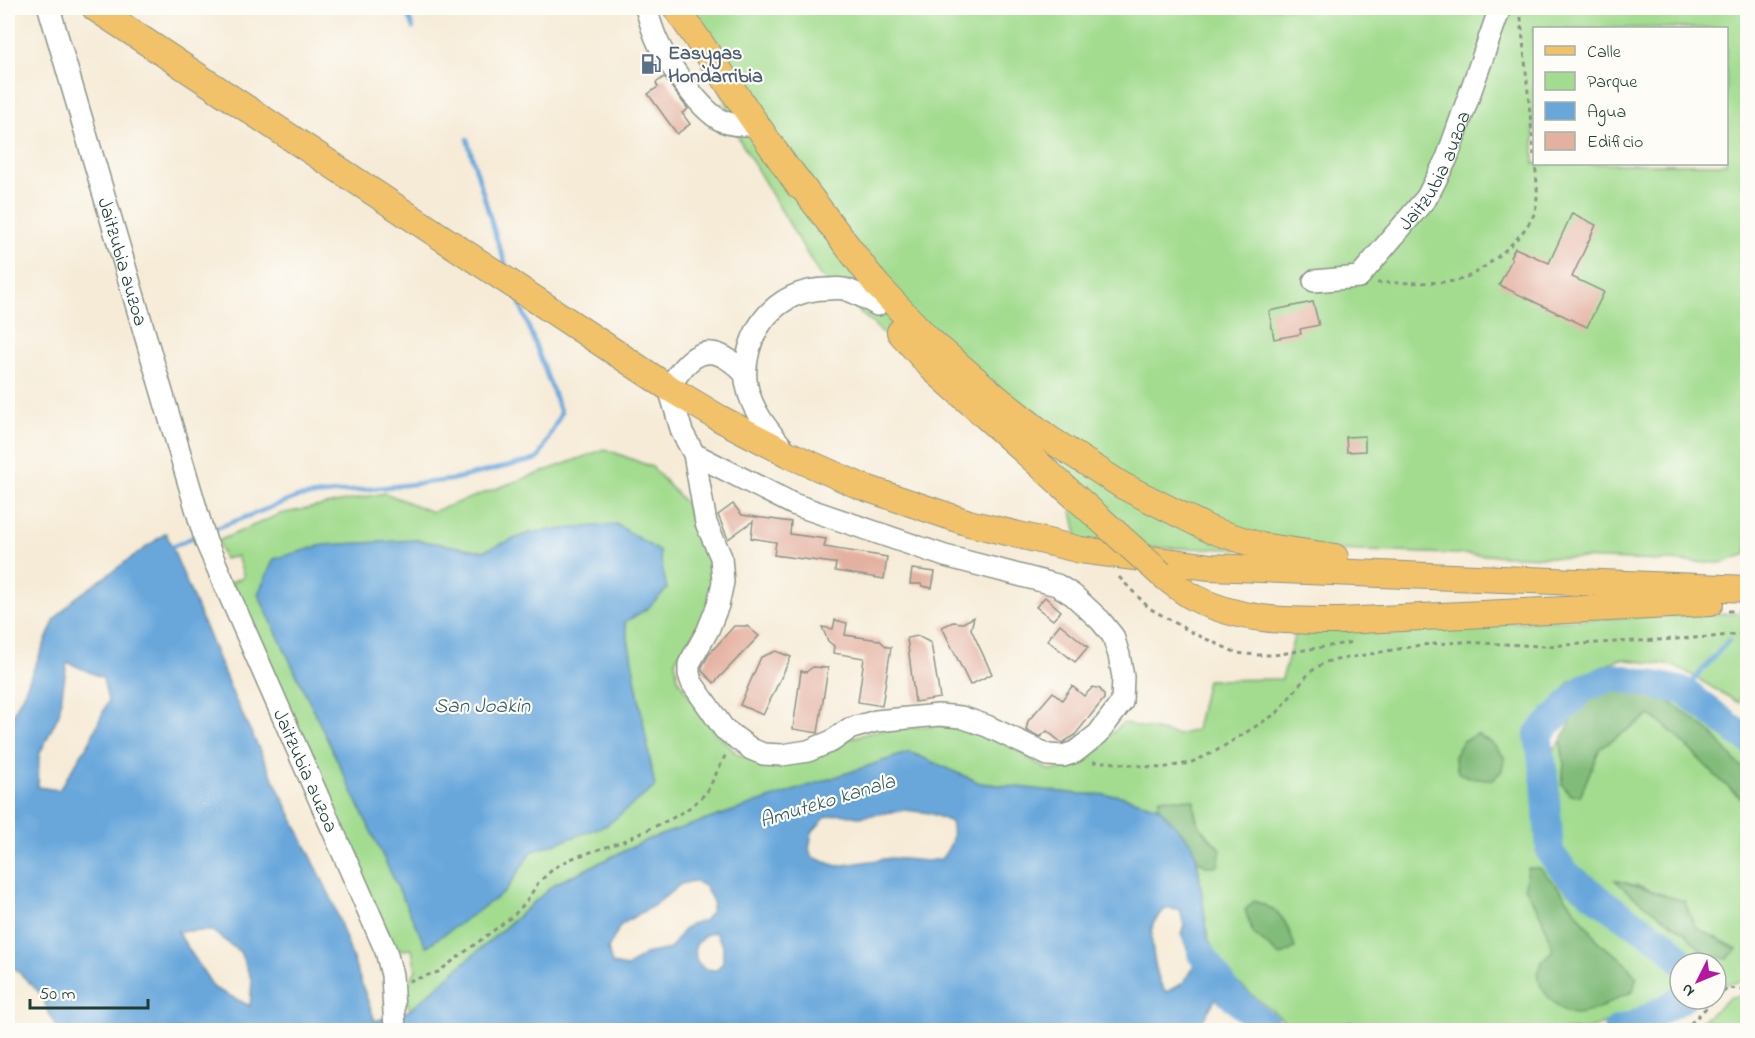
<svg xmlns="http://www.w3.org/2000/svg" width="1755" height="1038" viewBox="0 0 1755 1038" font-family="'Indie Flower',sans-serif">
<style>
.green{fill:#a3dc8f;stroke:#618c62;stroke-width:1.5;fill-rule:evenodd}
.forest{fill:#82bc7a;stroke:#507c57;stroke-width:1.5}
.water{fill:#69a7db;stroke:#447288;stroke-width:1.5;fill-rule:evenodd}
.lines{fill:none;stroke-linecap:round;stroke-linejoin:round}
.stream{stroke:#69a7db;stroke-width:4.5}
.river{stroke:#69a7db;stroke-width:28}
.building{fill:#e4b1a1}
.minor-casing{stroke:#8a9486;stroke-width:24}
.major-casing{stroke:#8a9486;stroke-width:28}
.path{stroke:#8a9486;stroke-width:3;stroke-dasharray:4.5 4.5;stroke-linecap:butt}
.minor{stroke:#fff;stroke-width:21}
.major{stroke:#f2c26a;stroke-width:26}
.major-bridge-casing{stroke:#8a9486;stroke-width:28;stroke-linecap:butt}
.major-bridge{stroke:#f2c26a;stroke-width:26}
.labels{text-anchor:middle;stroke-width:4.5;stroke-linejoin:round;paint-order:stroke}
.service-label{font-size:20px;font-weight:bold;fill:#4e5e75;stroke:#fdfcf7;text-anchor:start}
.street-label{font-size:20px;fill:#1f3d34;stroke:#fdfcf7}
.water-label{font-size:21px;font-style:italic;fill:#355d66;stroke:#fdfcf7}
</style>
<rect width="100%" height="100%" fill="#fdfcf7"/>
<filter id="ink" filterUnits="userSpaceOnUse"><feTurbulence type="fractalNoise" baseFrequency=".0167" numOctaves="2"/><feDisplacementMap in="SourceGraphic" scale="12" xChannelSelector="R" yChannelSelector="G"/><feConvolveMatrix kernelMatrix="1 2 1 2 8 2 1 2 1" color-interpolation-filters="sRGB"/></filter>
<filter id="wash" filterUnits="userSpaceOnUse"><feTurbulence type="fractalNoise" baseFrequency=".008" numOctaves="4" result="noise"/><feDisplacementMap in="SourceGraphic" scale="24" xChannelSelector="R" yChannelSelector="G"/><feGaussianBlur stdDeviation="1.35" result="paint"/><feColorMatrix in="noise" values="0 0 0 0 0 0 0 0 0 0 0 0 0 0 0 0 0 1.4 0 .05"/><feComposite in="paint" operator="in"/></filter>
<g filter="url(#wash)">
<rect width="100%" height="100%" fill="#f6ebd7"/>
<g class="green">
<path d="M690 8H1747V554L1721 563 1335 550 1080 547 1071 507 819 274 739 139ZM1534 28H1726V164H1534Z"/>
<path d="M605 449 652 467 699 518 717 575 707 615 675 661 678 678 702 718 737 754 762 763 876 731 951 724 1009 745 1048 770 1067 769 1084 759 1123 723 1178 735 1196 730 1207 680 1282 679 1296 631 1747 613V671L1739 703 1676 666 1620 659 1570 681 1531 737 1541 856 1568 889 1657 949 1680 974V983L1673 992 1639 1010 1588 1030H1391L1349 1022 1342 1030H1296L1229 976 1208 939 1197 859 1206 866 1221 849C1204 832 1194 826 1194 800L1160 798 1158 807 1117 795 1079 794 980 783 910 752 649 839 555 884 410 1010 404 991 416 970 412 949 401 950 392 944 231 582 244 577 237 556 224 559 218 541 280 514 385 493 432 512ZM532 532 648 608 625 622 633 671 607 825 531 852 505 892 416 540 483 551ZM1525 887 1579 915 1601 945 1621 958 1633 992 1615 998 1603 1007 1553 950 1541 916Z"/>
<polygon points="1680,699 1747,755 1747,772 1737,763 1710,732 1672,704"/>
<path d="M1650 715 1672 729 1683 743 1734 793 1747 801V981L1726 984 1716 992V963H1696L1678 943 1565 862 1554 834 1549 755 1561 741 1564 765 1562 784 1580 796 1599 748ZM1636 884 1665 896 1684 901 1695 927 1737 949 1706 955 1685 933 1630 894Z"/>
<polygon points="1747,995 1747,1030 1691,1030 1731,997"/>
</g>
<g class="forest">
<path d="M1619 686 1652 691 1686 713 1710 732 1737 763 1747 772V801C1710 778 1687 739 1650 715L1600 748 1580 796 1570 795 1562 784 1564 765 1561 741 1573 717 1590 696Z"/>
<polygon points="1477,734 1492,743 1505,758 1501,772 1493,779 1475,779 1458,773 1454,756 1463,741"/>
<path d="M1160 798 1194 800C1193 826 1204 832 1221 849L1218 866H1206L1197 859 1191 843 1158 807Z"/>
<path d="M1528 868H1540L1562 892 1601 945 1621 958 1637 978 1633 991C1614 999 1597 1012 1577 1014 1562 1015 1540 992 1538 977 1536 966 1546 957 1553 950L1541 916 1525 887Z"/>
<path d="M1615 880C1639 885 1660 895 1684 901L1695 927 1737 949 1727 959 1706 955 1685 933 1630 894Z"/>
<path d="M1254 901C1282 910 1287 921 1295 948L1280 956 1253 933 1245 910Z"/>
</g>
<g class="water">
<polygon points="616,524 659,551 667,589 648,608 625,622 655,787 607,825 531,852 505,892 426,947 258,594 274,559 323,545 416,540 483,551 532,532"/>
<path d="M166 533 234 697 332 900 375 1021 410 1010 555 884 649 839 910 752 980 783 1079 794 1117 795 1158 807 1191 843 1197 859 1208 939 1229 976 1197 1030H57L40 993 8 962V724L25 690 55 619 74 599ZM67 662 103 678 108 701 90 741 59 790 38 787 39 755 59 714ZM905 810 930 813 951 822C955 837 951 847 941 859L927 861 891 858 837 866 812 857 809 849 812 832 826 817 840 814 859 817ZM693 881 705 886 713 902 711 912 704 921C685 922 680 935 670 949L645 954 627 967 612 964 608 949 620 926 630 919 655 905 681 884ZM1165 909 1180 910 1184 925 1181 934 1194 965 1183 983 1166 992C1156 982 1149 938 1153 924 1155 919 1162 913 1165 909ZM177 931H212L240 952 252 981 250 1006 214 988ZM715 932 723 945V962L717 970 704 969 696 960 695 946 705 935Z"/>
</g>
<g class="lines">
<g class="stream">
<polyline points="405,8 413,28"/>
<polyline points="467,139 496,237 508,271"/>
<polyline points="209,531 298,497 450,480 538,459 561,413 519,301"/>
<polyline points="168,549 198,535"/>
<polyline points="1684,691 1729,640"/>
<polyline points="1251,1030 1258,1019"/>
</g>
<g class="river">
<polyline points="1201,953 1228,993 1271,1030"/>
<polyline points="1683,963 1666,944 1618,913 1568,875 1550,853 1545,782 1538,734 1585,687 1614,677 1684,691 1748,740"/>
<polyline points="1617,1030 1634,1025 1682,999"/>
</g>
</g>
<g id="blocks">
<g class="building">
<polygon points="664,77 688,109 682,113 690,124 677,134 648,94 658,87 656,83"/>
<polygon points="1572,213 1596,225 1572,277 1604,292 1587,327 1499,285 1512,259 1510,257 1515,248 1549,263"/>
<polygon points="1313,302 1319,325 1300,329 1301,334 1274,339 1269,311"/>
<polygon points="1365,436 1365,451 1347,452 1346,437"/>
<polygon points="733,504 742,515 791,522 790,534 826,539 824,547 887,557 884,579 835,571 836,563 833,563 774,555 776,542 751,538 753,521 728,539 718,515"/>
<polygon points="912,569 935,572 932,588 922,586 921,584 910,584"/>
<polygon points="1045,597 1061,611 1053,620 1036,607"/>
<polygon points="974,617 971,629 992,674 970,685 942,627 953,622 963,623"/>
<polygon points="835,620 847,623 845,635 879,640 887,647 891,647 882,706 858,702 864,658 833,653 834,646 828,641 822,627 833,629"/>
<polygon points="1060,624 1088,647 1075,662 1047,640"/>
<polygon points="734,626 747,626 759,636 714,683 702,671 702,667 710,653"/>
<polygon points="918,636 931,643 940,698 915,702 907,638"/>
<polygon points="776,651 791,657 763,715 740,705 761,657"/>
<polygon points="813,667 828,668 818,733 793,729 801,671 806,672"/>
<polygon points="1072,686 1084,696 1093,687 1100,689 1104,695 1104,699 1074,736 1062,743 1047,731 1040,737 1026,730 1028,721 1053,692 1062,700"/>
</g>
</g>
</g>
<g filter="url(#ink)">
<use href="#blocks" fill-opacity="0" stroke="#8a9486" stroke-width="1.5"/>
<g class="lines">
<g class="minor-casing">
<g id="minor">
<path id="s1" d="M49 8 206 542 386 951 392 975 395 1030"/>
<path d="M646 8C649 18 652 29 656 38 665 60 703 115 725 122 735 126 746 125 757 124"/>
<path id="s2" d="M1314 281 1359 277 1427 197 1447 158 1500 8"/>
<path d="M784 449C768 430 752 411 747 386 744 374 746 362 749 350 759 313 788 290 826 289 832 289 838 288 844 289 856 292 867 299 877 305"/>
<path d="M694 454 706 523 721 557 723 582 718 605 708 630 689 664V674L692 683 724 729 751 749 763 754 782 755 808 751 832 741 849 729 876 721 939 715 961 717 987 726 1048 755 1063 756 1075 752 1098 734 1122 702 1123 677 1119 655 1113 636 1100 620 1073 595 1057 585 945 556 793 504 694 454 682 432 669 388C691 350 712 339 745 374"/>
</g>
</g>
<g class="major-casing">
<g id="major">
<polyline points="95,8 669,388 719,418 788,454 860,486 969,523 1081,550 1210,567 1748,589"/>
<polyline points="676,8 799,186"/>
<polyline points="791,172 877,285 928,339 997,398 1048,438 1123,486 1211,530 1261,546 1335,557"/>
<polyline points="900,332 932,368 1110,528"/>
<path d="M1161 574C1172 582 1183 592 1195 598 1241 622 1289 621 1340 621L1710 603"/>
</g>
</g>
<g class="path">
<polyline points="1520,8 1534,155"/>
<path d="M1377 283C1402 282 1430 284 1455 281 1479 277 1525 237 1534 214 1539 199 1537 179 1535 164"/>
<polyline points="1119,577 1149,608 1195,634 1237,653 1256,655 1274,655 1354,642"/>
<polyline points="1728,611 1743,611"/>
<polyline points="1093,762 1106,762 1161,768 1190,763 1216,751 1277,713 1310,672 1325,662 1421,645 1462,642 1543,646 1712,637 1748,633"/>
<polyline points="409,981 438,972 513,916 526,902 538,883 554,868 570,859 621,842 671,819 692,806 707,792 727,752"/>
<polyline points="1716,998 1728,988 1748,990"/>
<polyline points="1684,1030 1715,999"/>
</g>
<use href="#minor" class="minor"/>
<use href="#major" class="major"/>
<g class="major-bridge-casing">
<polyline id="major-bridge" points="1110,528 1161,574"/>
</g>
<use href="#major-bridge" class="major-bridge"/>
</g>
</g>
<defs>
<g id="fuel-bare" transform="scale(1.62)"><path d="M-5.5-6h7V0h2V4h1.3V-2.5L3-4.5l.8-.8L6-3V5H2.5V1h-1V6h-7ZM-4.2-4.7v3.2H.2V-4.7Z" fill="#5c6f8a" stroke="#fdfcf7" stroke-width="2.5" paint-order="stroke"/></g>
</defs>
<g fill-rule="evenodd">
<use href="#fuel-bare" x="651" y="64"/>
</g>
<g class="labels">
<g class="service-label">
<text x="668" y="59">Easygas<tspan x="668" dy="23">Hondarribia</tspan></text>
</g>
<g class="street-label">
<text dy="7" stroke="none"><textPath href="#s2" startOffset="177">Jaitzubia auzoa</textPath></text>
<text dy="7" stroke="none"><textPath href="#s1" startOffset="264">Jaitzubia auzoa</textPath></text>
<text dy="7" stroke="none"><textPath href="#s1" startOffset="806">Jaitzubia auzoa</textPath></text>
</g>
<g class="water-label">
<text x="482" y="712">San Joakin</text>
<text transform="translate(827 800) rotate(-17)" y="7">Amuteko kanala</text>
</g>
</g>
<rect width="1755" height="1038" fill="none" stroke="#fdfcf7" stroke-width="30"/>
<rect x="1533" y="27" width="195" height="138" fill="#fdfcf7" stroke="#a4b0a9" stroke-width="1.5"/>
<rect x="1545" y="46" width="30" height="9" fill="#f2c26a" stroke="#a4b0a9" stroke-width="1.5"/>
<text x="1587" y="57" font-size="18" fill="#1f3d34">Calle</text>
<rect x="1545" y="72" width="30" height="18" fill="#a3dc8f" stroke="#a4b0a9" stroke-width="1.5"/>
<text x="1587" y="87" font-size="18" fill="#1f3d34">Parque</text>
<rect x="1545" y="102" width="30" height="18" fill="#69a7db" stroke="#a4b0a9" stroke-width="1.5"/>
<text x="1587" y="117" font-size="18" fill="#1f3d34">Agua</text>
<rect x="1545" y="132" width="30" height="18" fill="#e4b1a1" stroke="#a4b0a9" stroke-width="1.5"/>
<text x="1587" y="147" font-size="18" fill="#1f3d34">Edificio</text>
<g transform="translate(1698 981) rotate(227)"><circle r="28" fill="#fdfcf7" stroke="#a4b0a9" stroke-width="1.5"/>
<path d="M0-4.5L10 22L0 15L-10 22Z" fill="#b5179e"/>
<text y="-9" font-size="16" font-weight="bold" text-anchor="middle" fill="#1f3d34">N</text>
</g>
<path d="M30 999v9h118v-9" fill="none" stroke="#1f3d34" stroke-width="3"/>
<text x="39" y="999" font-size="18" fill="#1f3d34" stroke="#fdfcf7" stroke-width="4.5" paint-order="stroke">50 m</text>
</svg>
